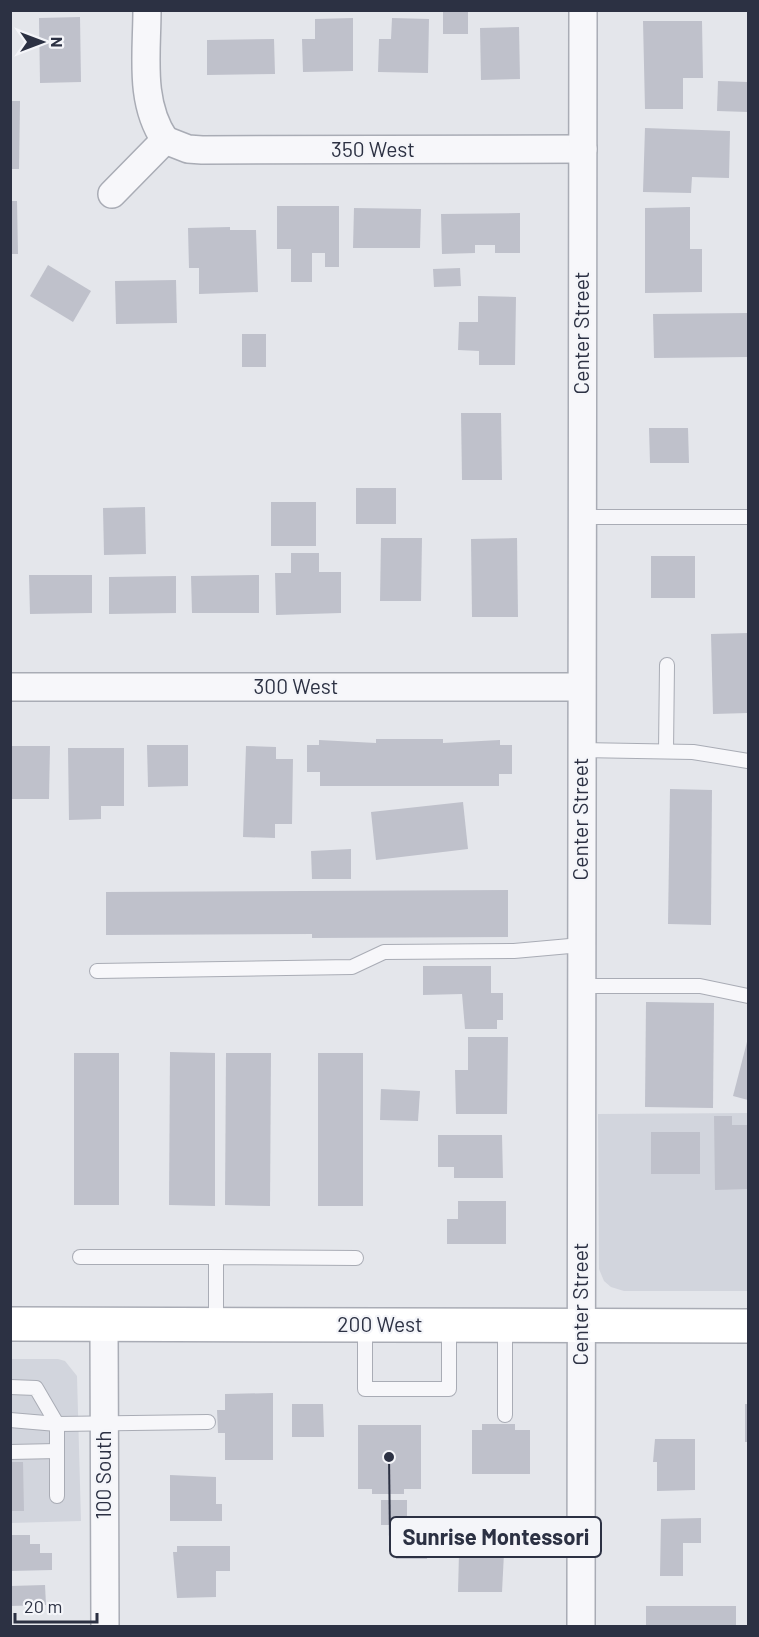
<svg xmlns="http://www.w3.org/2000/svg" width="759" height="1637" viewBox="0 0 759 1637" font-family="Barlow,sans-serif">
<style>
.built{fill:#d2d5dd}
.building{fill:#bfc1cb}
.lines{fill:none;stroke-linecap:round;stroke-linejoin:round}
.service-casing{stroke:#a9acb5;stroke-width:16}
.minor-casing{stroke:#a9acb5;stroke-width:30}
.secondary-casing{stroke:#a9acb5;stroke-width:36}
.service{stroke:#f7f7fa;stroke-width:14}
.minor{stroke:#f7f7fa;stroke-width:27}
.secondary{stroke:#fff;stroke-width:33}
.labels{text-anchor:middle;stroke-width:4.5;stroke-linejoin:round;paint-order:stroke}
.street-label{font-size:21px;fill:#2c3143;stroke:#f4f5f9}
.leader{fill:none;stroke:#2c3143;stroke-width:2}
.callout-dot{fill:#2c3143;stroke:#f4f5f9;stroke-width:2}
.callout{fill:#f4f5f9;stroke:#2c3143;stroke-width:2}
.callout-label{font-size:22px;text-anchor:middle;font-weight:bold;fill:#2c3143}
</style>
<rect width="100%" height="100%" fill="#e4e6eb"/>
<g class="built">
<polygon points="748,1113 748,1291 624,1291 611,1287 604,1281 599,1269 598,1114"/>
<polygon points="10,1359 58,1359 65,1361 77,1376 81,1521 11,1523"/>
</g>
<g class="building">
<rect x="443" y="10" width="25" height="24"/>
<polygon points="80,17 81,82 40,83 39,18"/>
<polygon points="353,18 353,71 303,72 302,39 315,39 315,19"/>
<polygon points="392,18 429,19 428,73 378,72 379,39 391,39"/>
<polygon points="643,21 702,21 703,78 683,78 683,109 645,109"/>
<polygon points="519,27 520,79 481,80 480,28"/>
<polygon points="274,39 275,74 207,75 207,40"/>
<polygon points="718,81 748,82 748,112 717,111"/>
<polygon points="10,101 20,101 19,169 10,169"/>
<polygon points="645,128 730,131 729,178 692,177 691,193 643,192"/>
<polygon points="10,201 17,201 18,254 10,254"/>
<polygon points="277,206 339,206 339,267 325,267 325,253 312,253 312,282 291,282 291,249 277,249"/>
<polygon points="690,207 690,249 702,249 702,292 645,293 645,208"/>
<polygon points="354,208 421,209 420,248 353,248"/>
<polygon points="520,213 520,253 495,253 495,245 475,245 475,253 442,254 441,214"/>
<polygon points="230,227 230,230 256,230 258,292 199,294 199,268 189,268 188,228"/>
<polygon points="48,265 91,291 73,322 30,296"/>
<polygon points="460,268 461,286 434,287 433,269"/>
<polygon points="176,280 177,323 116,324 115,281"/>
<polygon points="478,296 516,297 515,365 479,365 479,351 458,350 459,322 478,322"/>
<polygon points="748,313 748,357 654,358 653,314"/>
<rect x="242" y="334" width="24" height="33"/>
<polygon points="461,413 501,413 502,480 462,480"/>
<polygon points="649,428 688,428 689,463 650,463"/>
<rect x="356" y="488" width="40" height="36"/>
<rect x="271" y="502" width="45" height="44"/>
<polygon points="145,507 146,554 104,555 103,508"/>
<polygon points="381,538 422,538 421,601 380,601"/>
<polygon points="517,538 518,617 472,617 471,539"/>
<polygon points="291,553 319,553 319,572 341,572 341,613 276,615 275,573 291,573"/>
<rect x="651" y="556" width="44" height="42"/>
<polygon points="29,575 92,575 92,613 30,614"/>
<polygon points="259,575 259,613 192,613 191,576"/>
<polygon points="176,576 176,613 109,614 109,577"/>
<polygon points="748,633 748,713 713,714 711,634"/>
<polygon points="376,739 443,739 443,743 500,740 500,745 512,745 512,774 499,774 499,786 320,786 320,772 307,772 307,745 319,745 319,740 376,743"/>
<polygon points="147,745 188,745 188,786 148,787"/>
<polygon points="10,746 50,746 49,799 10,799"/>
<polygon points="246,746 276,747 276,759 293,759 292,824 275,824 275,838 243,837"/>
<polygon points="68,748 124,748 124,806 101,806 101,819 69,820"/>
<polygon points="670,789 712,790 711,925 668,924"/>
<polygon points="463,802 468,849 376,860 371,812"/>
<polygon points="351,849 351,879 312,879 311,851"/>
<polygon points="508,890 508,937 312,938 312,934 106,935 106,892"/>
<polygon points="423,966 491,966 491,993 503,993 503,1020 497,1020 497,1029 465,1029 462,994 423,995"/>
<polygon points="646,1002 714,1003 713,1108 645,1107"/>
<polygon points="468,1037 508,1037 507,1114 456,1114 455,1070 468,1070"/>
<polygon points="748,1038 748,1100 733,1096"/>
<polygon points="170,1052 215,1053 215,1206 169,1205"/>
<rect x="74" y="1053" width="45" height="152"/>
<polygon points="226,1053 271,1053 270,1206 225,1205"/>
<rect x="318" y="1053" width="45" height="153"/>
<polygon points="381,1089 420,1091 418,1121 380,1120"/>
<polygon points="714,1116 732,1116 732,1125 748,1125 748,1189 715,1190"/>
<rect x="651" y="1132" width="49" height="42"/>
<polygon points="438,1135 502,1135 503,1178 454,1178 454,1167 438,1167"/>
<polygon points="458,1201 506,1201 506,1244 447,1244 447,1219 458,1219"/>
<polygon points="273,1393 273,1460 225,1460 225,1433 218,1433 217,1410 225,1410 225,1394"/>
<polygon points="292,1404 323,1404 324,1437 292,1437"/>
<rect x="745" y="1404" width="3" height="38"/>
<polygon points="482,1424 515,1424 515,1430 530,1430 530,1474 472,1474 472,1430 482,1430"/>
<polygon points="358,1425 421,1425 421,1489 404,1489 404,1494 372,1494 372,1489 358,1489"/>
<polygon points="655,1439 695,1439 695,1490 657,1491 657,1462 653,1462"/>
<polygon points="10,1462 23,1462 24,1511 10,1511"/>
<polygon points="170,1475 216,1477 216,1504 222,1504 222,1521 170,1521"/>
<rect x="381" y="1500" width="26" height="25"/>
<polygon points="701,1518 701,1543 683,1543 683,1576 660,1576 661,1519"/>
<polygon points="427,1533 427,1559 396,1559 396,1534"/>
<polygon points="10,1535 30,1535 30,1544 40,1544 40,1553 52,1553 52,1570 10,1571"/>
<polygon points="177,1546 230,1546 230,1571 216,1571 216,1597 177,1598 173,1552 177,1552"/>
<polygon points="459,1553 504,1553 502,1592 458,1592"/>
<polygon points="45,1585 46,1605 10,1606 10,1586"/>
<rect x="646" y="1606" width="90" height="20"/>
</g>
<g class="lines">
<g class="service-casing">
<g id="service">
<polyline points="582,517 748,517"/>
<polyline points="581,750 693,752 748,761"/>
<polyline points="666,751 667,665"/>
<polyline points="97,971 352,967 384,952 514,951 581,945"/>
<polyline points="580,986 700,986 748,996"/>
<polyline points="80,1257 216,1257"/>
<polyline points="216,1324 216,1257 356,1258"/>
<polyline points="365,1325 365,1389 449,1389 449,1325"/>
<polyline points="505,1325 505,1415"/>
<polyline points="10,1387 36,1388 57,1424 208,1422"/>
<polyline points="10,1420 57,1424 57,1496"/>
<polyline points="10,1452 57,1451"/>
</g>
</g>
<g class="minor-casing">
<g id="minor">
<polyline points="165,140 188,149 202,150 583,149"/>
<path d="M112 194 165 140C139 102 147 54 147 10"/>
<polyline points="10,687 581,687"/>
<polyline points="104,1324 105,1626"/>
<polyline points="581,1626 583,10"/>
</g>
</g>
<g class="secondary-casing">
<polyline id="secondary" points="10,1324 748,1326"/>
</g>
<use href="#service" class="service"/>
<use href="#minor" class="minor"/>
<use href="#secondary" class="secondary"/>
</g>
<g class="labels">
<g class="street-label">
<text x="373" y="157">350 West</text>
<text transform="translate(582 333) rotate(-90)" y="7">Center Street</text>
<text x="296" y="694">300 West</text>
<text transform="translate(581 819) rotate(-90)" y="7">Center Street</text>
<text transform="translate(581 1304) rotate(-90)" y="7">Center Street</text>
<text x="380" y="1332">200 West</text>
<text transform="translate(104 1475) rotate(-90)" y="7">100 South</text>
</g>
</g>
<path class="leader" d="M389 1457L390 1537"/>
<circle class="callout-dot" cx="389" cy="1457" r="6"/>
<rect class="callout" x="390" y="1517" width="211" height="40" rx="6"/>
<g class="callout-label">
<text x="496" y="1545">Sunrise Montessori</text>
</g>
<rect width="759" height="1637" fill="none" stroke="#2c3143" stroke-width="24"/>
<g transform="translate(42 42) rotate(90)" stroke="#f4f5f9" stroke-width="4.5" paint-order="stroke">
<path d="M0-4.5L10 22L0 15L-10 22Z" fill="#2c3143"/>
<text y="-9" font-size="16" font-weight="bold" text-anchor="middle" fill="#2c3143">N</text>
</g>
<path d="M15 1613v9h82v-9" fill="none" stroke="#2c3143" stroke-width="3"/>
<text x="24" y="1613" font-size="18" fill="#2c3143" stroke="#f4f5f9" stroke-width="4.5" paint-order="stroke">20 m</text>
</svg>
